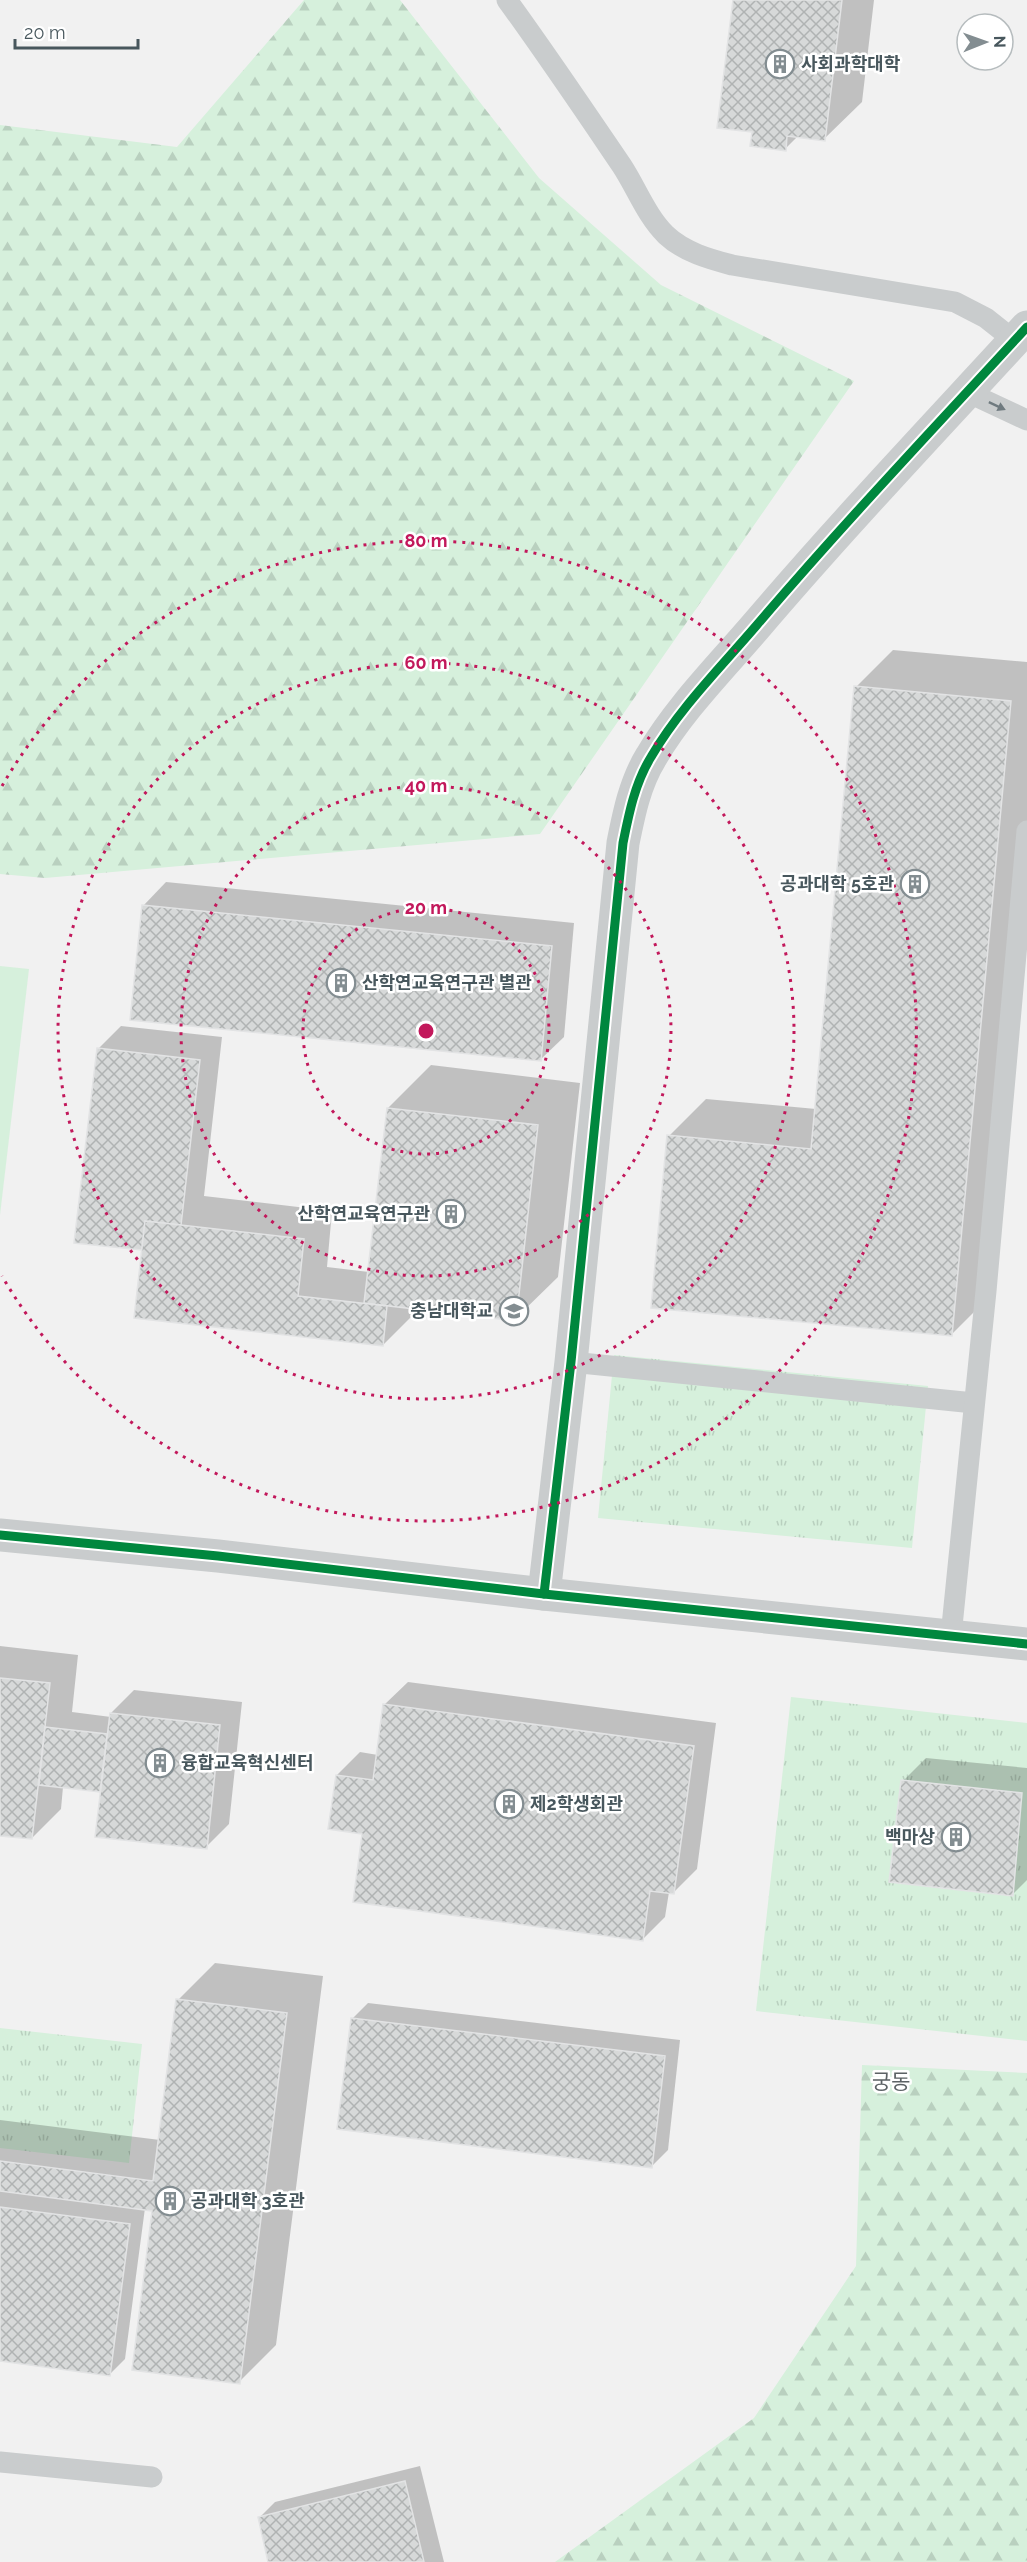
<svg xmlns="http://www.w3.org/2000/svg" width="1027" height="2562" viewBox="0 0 1027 2562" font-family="Raleway,'Noto Sans KR',sans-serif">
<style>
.forest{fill:url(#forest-firs)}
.park{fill:url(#park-tufts)}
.pitch{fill:#d6f0dc}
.shadow{fill:#0003}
.building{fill:url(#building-cross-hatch);stroke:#e2e3e4;stroke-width:1.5}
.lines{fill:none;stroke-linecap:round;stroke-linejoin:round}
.lane{stroke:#c9cccd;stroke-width:21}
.street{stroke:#c9cccd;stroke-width:33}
.cycleway-casing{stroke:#fff;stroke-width:13}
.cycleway{stroke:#00873e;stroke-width:9}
.oneway{fill:#6f7a7f}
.ring{fill:none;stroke:#c2185b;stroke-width:3;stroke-dasharray:3 6}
.labels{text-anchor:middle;stroke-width:5;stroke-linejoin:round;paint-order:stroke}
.poi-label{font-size:18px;font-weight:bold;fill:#48575d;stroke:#fff;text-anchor:start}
.quarter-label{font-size:21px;fill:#5c6265;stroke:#fff}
.centre{fill:#c2185b;stroke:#fff;stroke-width:3}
.ring-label{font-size:18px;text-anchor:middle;font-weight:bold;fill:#c2185b;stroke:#fff;stroke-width:5;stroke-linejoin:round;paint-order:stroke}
</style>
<defs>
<pattern id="forest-firs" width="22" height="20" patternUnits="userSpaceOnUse" patternTransform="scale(1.5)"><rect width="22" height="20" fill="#d6f0dc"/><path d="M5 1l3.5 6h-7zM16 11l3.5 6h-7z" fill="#b9d0bf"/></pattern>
<pattern id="park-tufts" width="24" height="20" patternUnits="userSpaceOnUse" patternTransform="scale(1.5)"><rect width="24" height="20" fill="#d6f0dc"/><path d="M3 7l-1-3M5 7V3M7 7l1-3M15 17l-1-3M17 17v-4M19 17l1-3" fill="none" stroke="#b9d0bf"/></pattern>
<pattern id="building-cross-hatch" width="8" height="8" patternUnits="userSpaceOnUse" patternTransform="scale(1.5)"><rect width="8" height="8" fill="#d7d9d9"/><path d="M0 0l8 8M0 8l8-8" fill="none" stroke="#b0b3b3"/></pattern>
</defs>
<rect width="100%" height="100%" fill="#f1f1f1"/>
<g class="forest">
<polygon points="304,0 400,0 539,178 661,285 854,381 540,834 45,878 0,874 0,125 177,147"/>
<polygon points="862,2065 1027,2073 1027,2562 555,2562 754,2418 856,2266"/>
</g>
<g class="park">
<polygon points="614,1355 928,1386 912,1548 598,1518"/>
<polygon points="791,1697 1027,1723 1027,2041 756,2011"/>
<polygon points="0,2028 142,2044 129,2163 0,2148"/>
</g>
<polygon class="pitch" points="0,966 29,969 0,1215"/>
<g class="shadow">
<polygon points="734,0 874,0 862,102 824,139 798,136 785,149 754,131"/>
<polygon points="893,650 1027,662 1027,882 988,1298 951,1335 669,1136 706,1099 816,1109 856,687"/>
<polygon points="166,882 574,923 564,1037 540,1060 143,906"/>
<polygon points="121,1026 222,1037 204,1196 332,1211 327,1267 369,1272 388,1108 431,1065 580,1083 558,1277 515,1319 413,1307 412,1316 383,1345 144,1246 98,1049"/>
<polygon points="0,1646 78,1655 72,1712 111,1717 111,1713 134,1690 242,1702 229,1824 206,1847 103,1788 100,1791 63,1787 61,1809 32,1838 0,1834"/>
<polygon points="408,1682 716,1723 697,1869 673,1893 669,1892 665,1917 642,1940 364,1832 337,1775 360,1752 378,1755 384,1705"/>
<polygon points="926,1758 1027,1768 1027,1880 1013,1894 903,1781"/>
<polygon points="215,1963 323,1976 276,2345 239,2382 154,2209 145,2208 125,2359 109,2375 0,2360 0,2120 160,2140 178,2000"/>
<polygon points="368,2003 680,2040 668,2150 652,2166 352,2019"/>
<polygon points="420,2466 444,2562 270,2562 259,2518 275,2502"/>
</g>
<g class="building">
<polygon points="733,0 842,0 825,141 787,136 786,151 750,146 752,132 717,128"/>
<polygon points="854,686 1011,701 952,1336 651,1308 667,1135 811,1149"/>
<polygon points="142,905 552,946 541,1061 130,1020"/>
<polygon points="97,1048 200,1060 181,1225 145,1221 142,1250 74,1243"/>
<polygon points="387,1108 538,1125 516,1321 364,1303"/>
<polygon points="145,1221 304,1239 298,1296 387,1306 383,1346 134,1318"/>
<polygon points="0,1678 50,1683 32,1839 0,1836"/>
<polygon points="383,1704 694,1746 674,1894 650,1891 643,1941 353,1902 362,1834 328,1829 336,1775 373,1780"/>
<polygon points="110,1713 220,1725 207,1849 95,1837"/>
<polygon points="45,1727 107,1734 100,1792 39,1785"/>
<polygon points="901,1780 1022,1793 1013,1896 889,1882"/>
<polygon points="176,1999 287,2013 240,2384 132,2370 152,2211 0,2191 0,2161 153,2181"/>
<polygon points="351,2018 665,2056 652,2168 337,2129"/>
<polygon points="0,2207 130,2224 110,2376 0,2361"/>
<polygon points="405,2481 424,2562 268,2562 258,2517"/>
</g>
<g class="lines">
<g class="lane">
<path d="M507 0C547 55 584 110 622 166 637 189 646 215 666 235 684 252 709 259 732 265L955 302 986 318 1015 341"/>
<polyline points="967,392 1027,420"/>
<polyline points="571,1362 974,1403"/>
<polyline points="951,1636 986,1291 1027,831"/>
<polyline points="0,2462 152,2477"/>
</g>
<g class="street">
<polyline points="0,1535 218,1556 544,1594 1027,1644"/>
<path d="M544 1594 571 1362 623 843C629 813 635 783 651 757 679 709 720 668 756 626 843 524 936 426 1027 327"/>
</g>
<g class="cycleway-casing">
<g id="cycleway">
<polyline points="0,1535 218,1556 544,1594 1027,1644"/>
<path d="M544 1594 571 1362 623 843C629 813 635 783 651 757 679 709 720 668 756 626 843 524 936 426 1027 327"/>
</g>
</g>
<use href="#cycleway" class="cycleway"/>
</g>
<defs><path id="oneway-solid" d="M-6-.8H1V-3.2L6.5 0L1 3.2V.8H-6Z" transform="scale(1.5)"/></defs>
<use class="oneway" href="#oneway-solid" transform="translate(997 406) rotate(25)"/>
<g class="ring">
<circle cx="426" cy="1031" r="123"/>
<circle cx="426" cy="1031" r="245"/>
<circle cx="426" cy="1031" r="368"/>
<path d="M2 786A490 490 0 1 1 2 1276"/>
</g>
<defs>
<g id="building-ring" transform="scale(1.5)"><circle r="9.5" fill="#fff" stroke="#838d91" stroke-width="1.5"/><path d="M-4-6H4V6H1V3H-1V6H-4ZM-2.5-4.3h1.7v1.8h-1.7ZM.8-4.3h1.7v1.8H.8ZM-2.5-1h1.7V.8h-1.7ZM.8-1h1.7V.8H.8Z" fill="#838d91"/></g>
<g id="university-ring" transform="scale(1.5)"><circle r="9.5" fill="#fff" stroke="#838d91" stroke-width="1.5"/><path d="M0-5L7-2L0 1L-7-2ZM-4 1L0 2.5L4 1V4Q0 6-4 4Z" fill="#838d91"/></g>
</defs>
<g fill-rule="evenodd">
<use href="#building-ring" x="780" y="64"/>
<use href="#building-ring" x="915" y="884"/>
<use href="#building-ring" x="341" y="983"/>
<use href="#building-ring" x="451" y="1214"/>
<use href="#university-ring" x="514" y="1311"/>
<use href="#building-ring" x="160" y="1763"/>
<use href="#building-ring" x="509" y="1804"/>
<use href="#building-ring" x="956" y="1837"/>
<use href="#building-ring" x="170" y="2201"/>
</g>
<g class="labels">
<g class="poi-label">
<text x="801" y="70">사회과학대학</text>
<text x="894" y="890" text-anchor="end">공과대학 5호관</text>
<text x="362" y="989">산학연교육연구관 별관</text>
<text x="430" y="1220" text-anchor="end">산학연교육연구관</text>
<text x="493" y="1317" text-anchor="end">충남대학교</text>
<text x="181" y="1769">융합교육혁신센터</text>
<text x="530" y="1810">제2학생회관</text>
<text x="935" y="1843" text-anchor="end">백마상</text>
<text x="191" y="2207">공과대학 3호관</text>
</g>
<g class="quarter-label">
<text x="891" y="2089">궁동</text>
</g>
</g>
<circle cx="426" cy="1031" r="9" class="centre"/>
<g class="ring-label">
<text x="426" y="547">80 m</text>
<text x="426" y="669">60 m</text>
<text x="426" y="792">40 m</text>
<text x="426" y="914">20 m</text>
</g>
<g transform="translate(985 42) rotate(89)"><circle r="28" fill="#ffffff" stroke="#b6bcbe" stroke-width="1.5"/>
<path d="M0-4.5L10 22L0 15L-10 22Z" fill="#838d91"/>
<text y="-9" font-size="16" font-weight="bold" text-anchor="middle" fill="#48575d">N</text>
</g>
<path d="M15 39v9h123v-9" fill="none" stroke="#48575d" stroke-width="3"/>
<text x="24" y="39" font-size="18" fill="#48575d" stroke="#ffffff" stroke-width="4.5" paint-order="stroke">20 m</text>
</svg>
